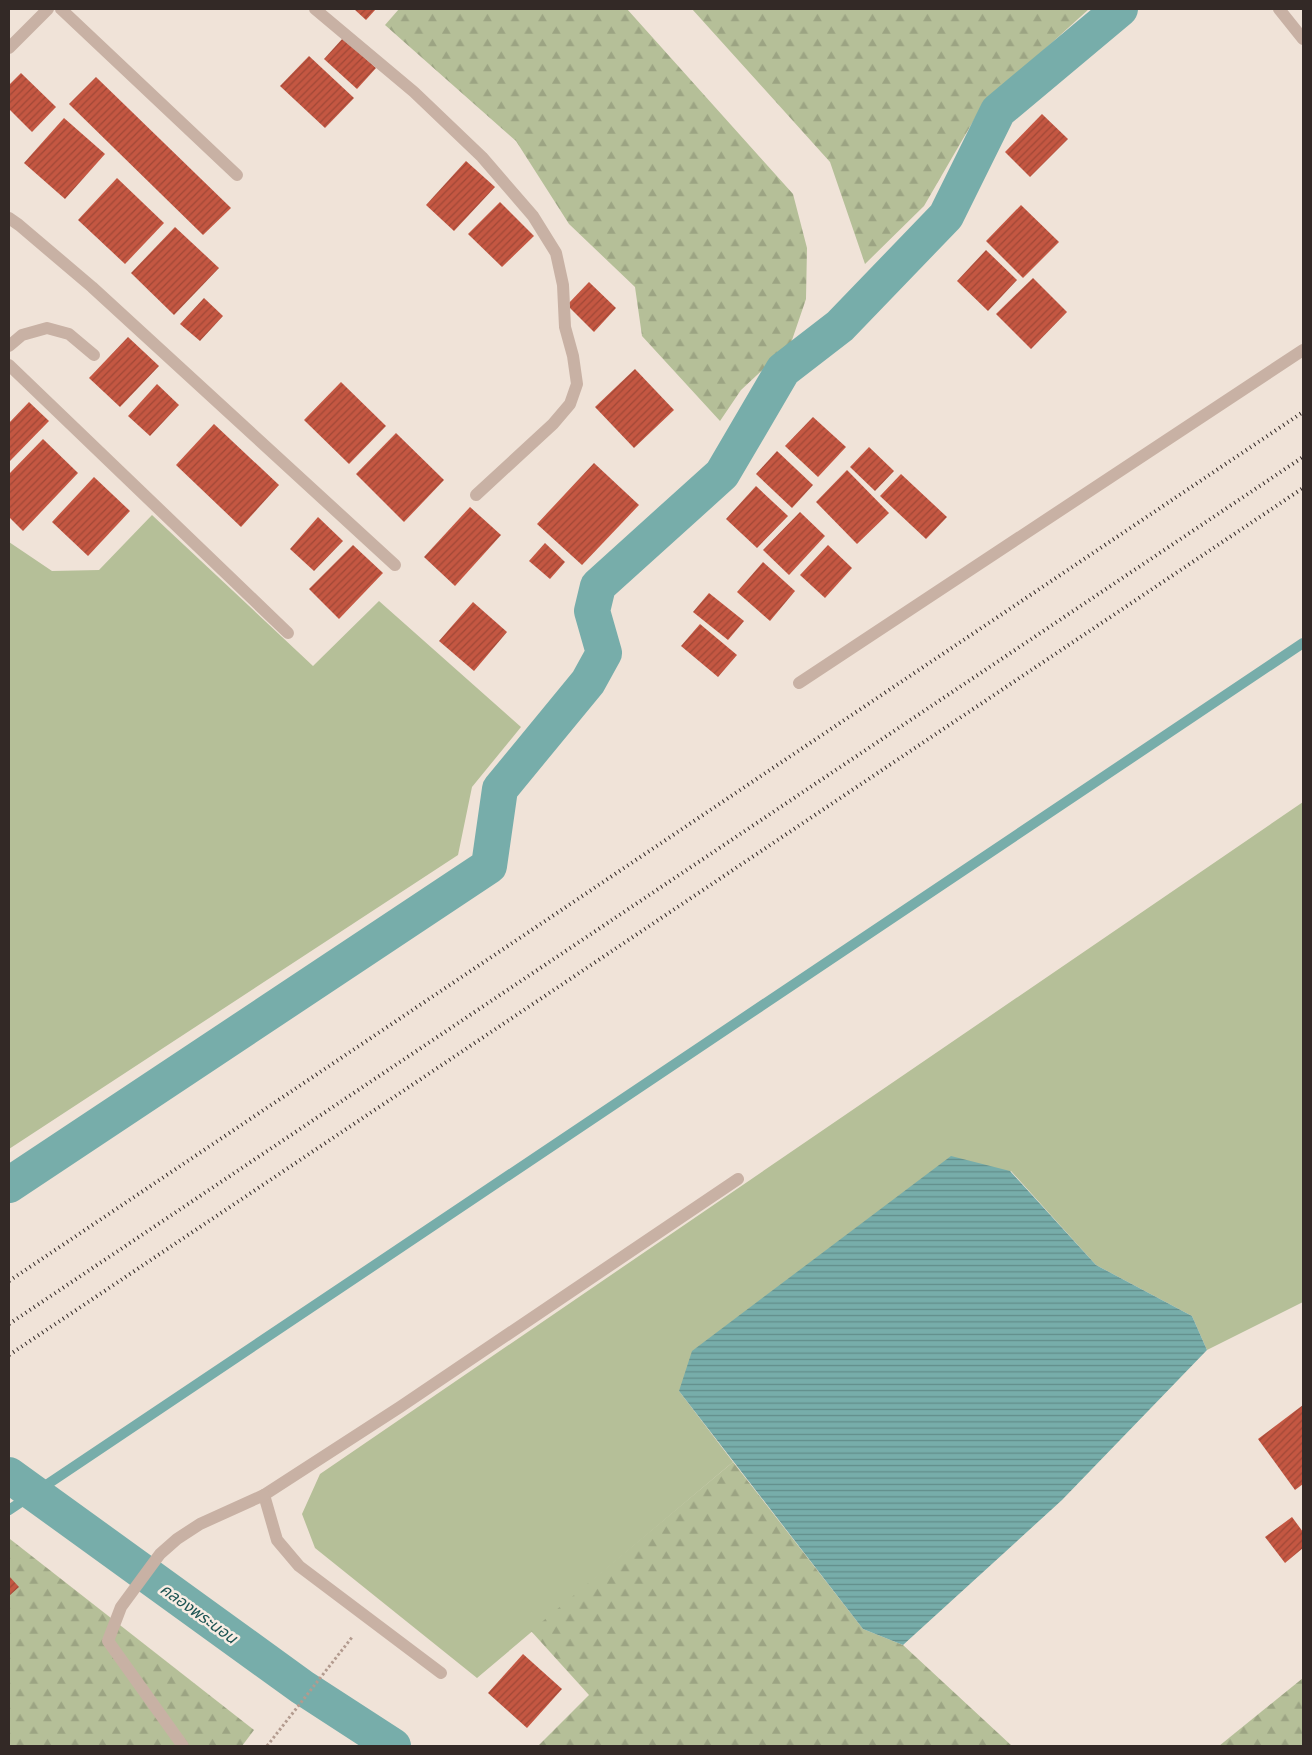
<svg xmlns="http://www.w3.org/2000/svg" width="1312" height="1755" viewBox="0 0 1312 1755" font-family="Inter,'Noto Sans Thai',sans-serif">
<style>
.green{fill:#b5bf98}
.forest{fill:url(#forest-firs)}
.water{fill:url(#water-rules)}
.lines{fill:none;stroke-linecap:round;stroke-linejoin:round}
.stream{stroke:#77adaa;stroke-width:10}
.canal{stroke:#77adaa;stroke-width:36}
.building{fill:url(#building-hatch)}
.path{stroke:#b39b8f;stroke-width:3;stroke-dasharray:2.5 2.5;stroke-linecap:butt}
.minor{stroke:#c8b1a4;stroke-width:12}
.rail{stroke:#332926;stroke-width:4;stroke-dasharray:1 4;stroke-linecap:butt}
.labels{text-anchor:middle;stroke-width:5;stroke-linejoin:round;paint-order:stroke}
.water-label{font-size:16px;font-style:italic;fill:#1c5453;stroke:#f8ede4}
</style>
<defs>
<pattern id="forest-firs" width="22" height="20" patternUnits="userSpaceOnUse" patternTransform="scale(1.25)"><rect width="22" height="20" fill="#b5bf98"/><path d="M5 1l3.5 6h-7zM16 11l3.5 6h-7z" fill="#9ca483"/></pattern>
<pattern id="water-rules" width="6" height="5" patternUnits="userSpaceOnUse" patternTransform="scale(1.25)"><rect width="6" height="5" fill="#77adaa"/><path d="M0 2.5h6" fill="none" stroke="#628d8a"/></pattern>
<pattern id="building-hatch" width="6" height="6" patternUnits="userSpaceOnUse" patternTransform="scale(1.25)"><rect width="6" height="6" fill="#c45742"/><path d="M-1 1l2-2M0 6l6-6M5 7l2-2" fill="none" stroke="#a04837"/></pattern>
</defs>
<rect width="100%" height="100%" fill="#f0e3d8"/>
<g class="green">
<polygon points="152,515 313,666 379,601 521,727 472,787 458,855 9,1149 9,542 52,571 99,570"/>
<polygon points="1303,802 1303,1302 1207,1350 1192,1316 1096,1265 1011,1171 679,1391 733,1462 477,1678 315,1548 302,1514 320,1474"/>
</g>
<g class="forest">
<polygon points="399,9 627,9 793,194 807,248 806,299 791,343 741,390 720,421 642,336 635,287 569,224 516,141 385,25"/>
<polygon points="692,9 1089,9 982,106 924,206 865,264 830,162"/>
<polygon points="733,1462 863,1629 903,1645 1012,1746 538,1746 589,1695 531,1631"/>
<polygon points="10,1539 254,1730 242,1746 9,1746 9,1541"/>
<polygon points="1303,1678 1303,1746 1219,1746"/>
</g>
<polygon class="water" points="951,1156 1010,1171 1096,1265 1192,1316 1207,1350 1062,1500 903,1645 863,1629 679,1391 692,1351"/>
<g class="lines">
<polyline class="stream" points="9,1510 1303,643"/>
<g class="canal">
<polyline points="9,1185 489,866 500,789 588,682 604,653 592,611 598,586 722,474 783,370 840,326 946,216 998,111 1120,9"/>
<polyline points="9,1475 302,1687 393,1746"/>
</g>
</g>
<g class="building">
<polygon points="354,9 376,9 366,20"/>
<polygon points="343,38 376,68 357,89 324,59"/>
<polygon points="309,56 354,98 325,128 280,86"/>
<polygon points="21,73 56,107 32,132 9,109 9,85"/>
<polygon points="96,77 231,208 203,235 69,104"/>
<polygon points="1042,114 1068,139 1030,177 1005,152"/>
<polygon points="64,118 105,154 65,199 24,163"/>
<polygon points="466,161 495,187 454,231 426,205"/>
<polygon points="117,178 164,223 125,264 78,220"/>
<polygon points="500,202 534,236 502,267 468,234"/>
<polygon points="1021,205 1059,242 1023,278 986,241"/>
<polygon points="175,227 219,268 174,315 131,273"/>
<polygon points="986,250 1017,280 988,311 957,281"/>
<polygon points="1033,278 1067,312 1031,349 996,314"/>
<polygon points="589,282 616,308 594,332 567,305"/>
<polygon points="204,298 223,316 200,341 180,324"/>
<polygon points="128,337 159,366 120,407 89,378"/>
<polygon points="635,369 674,410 634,448 595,407"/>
<polygon points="341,382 386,426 349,464 304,420"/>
<polygon points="157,384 179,405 150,436 128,416"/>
<polygon points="29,402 49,421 9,462 9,423"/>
<polygon points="813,417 846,447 818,477 785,446"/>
<polygon points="214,424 279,485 241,527 176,465"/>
<polygon points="396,433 444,480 404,522 356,474"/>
<polygon points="43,439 78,473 23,531 9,517 9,474"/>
<polygon points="869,447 894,471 875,491 850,467"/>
<polygon points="777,451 813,485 792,508 756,474"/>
<polygon points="594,463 639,505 582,565 537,524"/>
<polygon points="847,470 889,513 857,544 816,502"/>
<polygon points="901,474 947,517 926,539 880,496"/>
<polygon points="94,477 130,511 88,556 52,522"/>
<polygon points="756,486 788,516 757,548 726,519"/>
<polygon points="470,507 501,535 455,586 424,557"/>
<polygon points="800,512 825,536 789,575 763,550"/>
<polygon points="318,517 343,541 314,571 290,549"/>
<polygon points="545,543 565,562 550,579 529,561"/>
<polygon points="353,545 383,573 339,619 309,589"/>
<polygon points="828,545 852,568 825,598 800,575"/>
<polygon points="763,562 795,591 770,621 737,592"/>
<polygon points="709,593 744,621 728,640 693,612"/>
<polygon points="473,602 507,632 474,671 439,641"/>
<polygon points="700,624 737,655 718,677 681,646"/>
<polygon points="1303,1405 1303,1484 1295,1490 1258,1439"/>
<polygon points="1292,1517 1303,1532 1303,1548 1285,1563 1265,1537"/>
<polygon points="9,1576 19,1587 9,1596"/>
<polygon points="523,1654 562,1689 527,1728 488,1693"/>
</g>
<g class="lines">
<polyline class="path" points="267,1746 353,1636"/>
<g class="minor">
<polyline points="61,9 237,175"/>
<polyline points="315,9 414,92 482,157 533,216 556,253 563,285 565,327 573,356 577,384 570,404 553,424 476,495"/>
<polyline points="1279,9 1303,39"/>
<polyline points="9,48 48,9"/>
<polyline points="9,218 19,225 92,287 395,565"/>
<polyline points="9,346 22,335 47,328 69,334 94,355"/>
<polyline points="9,365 288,633"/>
<polyline points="799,683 1303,350"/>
<polyline points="441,1673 299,1566 277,1540 264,1495 400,1407 738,1179"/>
<polyline points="183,1746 108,1641 121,1607 160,1554 177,1539 200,1524 264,1495"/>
</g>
<g class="rail">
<polyline points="9,1281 1303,412"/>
<polyline points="9,1324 1303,457"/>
<polyline points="9,1355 1303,488"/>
</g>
</g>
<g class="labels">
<g class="water-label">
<text transform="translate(199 1613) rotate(36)" y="6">คลองพระนอน</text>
</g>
</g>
<rect width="1312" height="1755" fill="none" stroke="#332926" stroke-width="20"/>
</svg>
